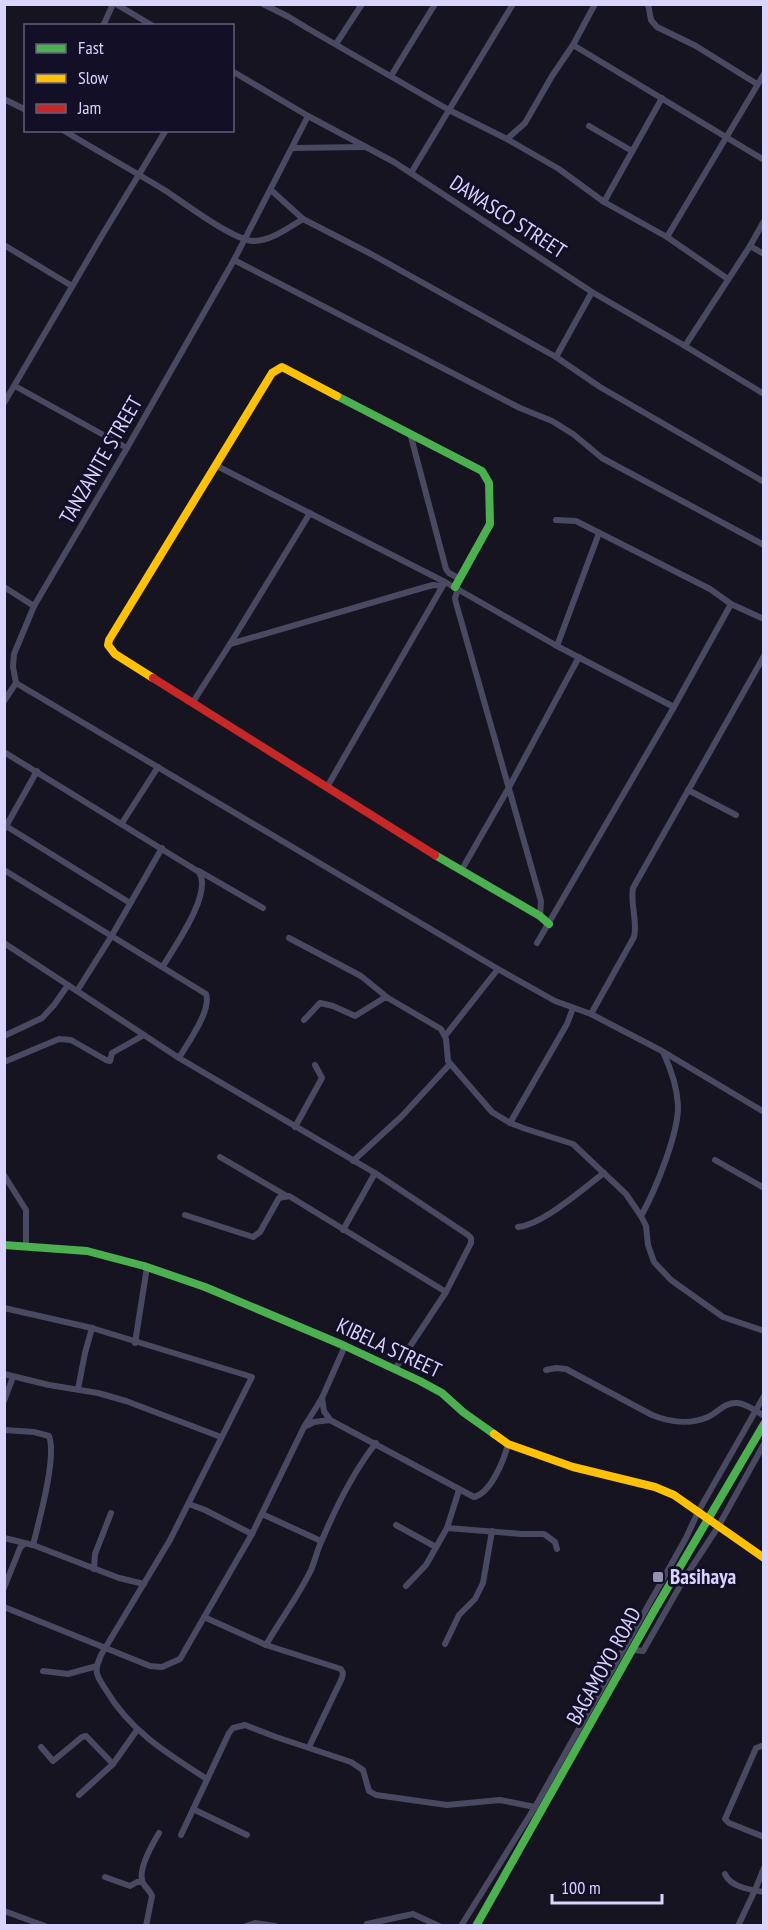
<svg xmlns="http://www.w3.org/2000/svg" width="768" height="1930" viewBox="0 0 768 1930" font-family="'PT Sans Narrow',sans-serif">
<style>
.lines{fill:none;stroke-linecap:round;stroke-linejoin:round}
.street{stroke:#4a4962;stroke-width:6}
.fast{stroke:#4caf50;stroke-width:8}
.slow{stroke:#ffc107;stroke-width:8}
.jam{stroke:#c62828;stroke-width:8}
.poi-dot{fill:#9591b1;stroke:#130f26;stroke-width:2}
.labels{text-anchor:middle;stroke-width:6;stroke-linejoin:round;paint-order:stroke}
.street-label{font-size:21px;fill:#d9d4ff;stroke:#130f26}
.poi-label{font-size:21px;font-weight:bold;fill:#d9d4ff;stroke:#130f26;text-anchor:start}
</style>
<rect width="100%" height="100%" fill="#161421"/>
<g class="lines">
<g class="street">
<polyline points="116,4 153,26"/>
<polyline points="263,4 289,17 307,28 449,110 507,139 559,169 604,202 667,237 728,279"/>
<polyline points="648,4 651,20 657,27 696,46 757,84"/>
<polyline points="103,26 113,4"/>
<polyline points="336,44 362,4"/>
<polyline points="573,45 764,160"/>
<polyline points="232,71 308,116 394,162 592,292 685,346 764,394"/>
<polyline points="391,76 435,4"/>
<polyline points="4,99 26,110"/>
<polyline points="589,126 632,151"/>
<path d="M63 130C97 151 132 170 166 191 184 203 233 240 253 241 271 241 288 228 303 219"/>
<polyline points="507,139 525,123 552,76 573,45 595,4"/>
<polyline points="293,148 364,147"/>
<polyline points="411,173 513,4"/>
<polyline points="271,190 303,219 371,254 556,357 600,387 764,482"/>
<polyline points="604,202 662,98"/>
<polyline points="667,237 764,74"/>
<polyline points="4,245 72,286"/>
<polyline points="750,246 764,254"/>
<polyline points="234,260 520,408 552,421 573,434 602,458 764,545"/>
<polyline points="685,346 750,246 764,221"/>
<polyline points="556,357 592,292"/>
<polyline points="15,386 127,448"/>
<polyline points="4,403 104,232 166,130"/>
<polyline points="410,433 446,569 449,573 460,579"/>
<polyline points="215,465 445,582 557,646 674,707"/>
<polyline points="556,520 576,521 710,589 731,604 764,619"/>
<polyline points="4,587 34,606"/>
<polyline points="458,589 455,598 456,603 541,901 540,916"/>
<polyline points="230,644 422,588 433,585 442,586"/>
<polyline points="557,646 599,533"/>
<polyline points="16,683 498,969 555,1001 591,1014 662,1051 764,1112"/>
<polyline points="4,701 16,683 13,667 14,654 34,606 127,448 234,260 308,116"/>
<polyline points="193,702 230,644 310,513"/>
<path d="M4 752 199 872C213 893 175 946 163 966"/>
<polyline points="327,787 445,582"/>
<polyline points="688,790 736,815"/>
<polyline points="122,823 158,767"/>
<polyline points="6,826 130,903"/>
<polyline points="5,828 37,771"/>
<path d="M4 870 206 994C212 1010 187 1044 179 1058"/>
<polyline points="199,871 263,908"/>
<polyline points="461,871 508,789 579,657"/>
<polyline points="289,938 361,976 388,998"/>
<polyline points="4,943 179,1058 375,1173 468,1235 471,1238 471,1243 446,1292 395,1369"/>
<polyline points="537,943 674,707 731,604"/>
<polyline points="77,991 111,937 162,848"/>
<path d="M591 1014 634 937C638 921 630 905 633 888L764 656"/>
<polyline points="304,1020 320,1003 333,1006 355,1016 384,998 388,998 441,1029 446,1039 448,1061 492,1112 510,1123 526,1129 573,1144 626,1194 641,1216 646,1226 648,1245 654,1262 671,1280 723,1317 764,1331"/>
<polyline points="4,1036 42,1018 54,1005 68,985"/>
<polyline points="445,1036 498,969"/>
<polyline points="4,1062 59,1039 71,1040 106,1060 110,1061 112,1053 144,1035"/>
<polyline points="510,1123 567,1024 573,1008"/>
<polyline points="295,1127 322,1078 315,1065"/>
<polyline points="220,1157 285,1195"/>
<polyline points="715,1160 764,1188"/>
<polyline points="353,1161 402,1116 450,1064"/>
<polyline points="4,1175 26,1210 26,1247"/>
<polyline points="185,1215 253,1237 260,1232 279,1198 289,1196 446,1292"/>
<path d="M641 1216C655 1191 679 1133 678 1105 677 1086 671 1069 663 1052"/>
<path d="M518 1227C544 1224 582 1189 604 1173"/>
<polyline points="343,1230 375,1173"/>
<path d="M4 1308 92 1328 252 1377 170 1540 101 1655C99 1661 95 1667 97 1673 98 1679 103 1685 106 1690 130 1731 168 1754 207 1779"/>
<polyline points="135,1343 147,1267"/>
<path d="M546 1370 556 1368 566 1369 652 1415C669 1422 690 1425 708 1417 719 1412 724 1402 738 1403 747 1404 756 1411 764 1416"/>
<polyline points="4,1374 49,1385 98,1393 126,1401 221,1437"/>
<polyline points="78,1389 85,1353 92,1328"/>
<polyline points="322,1398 324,1411 330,1420"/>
<polyline points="4,1401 13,1377"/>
<path d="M304 1427 314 1422 330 1420 474 1497C491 1493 504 1460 508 1444"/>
<path d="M4 1430 34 1432 49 1436C57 1457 39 1521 33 1545"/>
<polyline points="189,1504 205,1510 252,1534"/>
<polyline points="262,1514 321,1541"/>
<polyline points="396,1525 436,1547"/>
<polyline points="447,1528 522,1534 544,1534 555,1542 557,1549"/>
<polyline points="4,1538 33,1545 119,1578 144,1584"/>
<polyline points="94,1569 95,1554 111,1513"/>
<polyline points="406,1586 426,1565 447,1528 459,1490"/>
<polyline points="4,1588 20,1548 24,1544"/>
<polyline points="4,1607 150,1666 162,1667 180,1659 252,1534 304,1427 322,1398 345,1346"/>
<polyline points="204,1617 266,1645 341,1669 343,1673 342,1678 309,1747"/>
<polyline points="445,1644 459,1615 475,1599 483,1583 492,1531"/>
<path d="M266 1645C280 1620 298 1597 311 1570 315 1561 317 1550 322 1540 336 1507 353 1472 376 1443"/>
<polyline points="634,1650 643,1651 684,1579 718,1527 764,1444"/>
<polyline points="43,1671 68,1674 97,1666"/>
<polyline points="764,1745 756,1748 725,1819 729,1823 764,1837"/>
<polyline points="41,1747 53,1761 82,1737 86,1736 113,1764"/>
<polyline points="79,1795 113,1764 137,1730"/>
<polyline points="193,1809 247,1835"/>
<polyline points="181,1835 229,1733 233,1728 245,1725 276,1737 351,1762 363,1770 369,1791 376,1795 447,1805 500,1800 535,1807"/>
<path d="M725 1874C730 1887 751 1890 764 1892"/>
<polyline points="105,1877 130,1886 137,1882 142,1882"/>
<polyline points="4,1911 45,1926"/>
<polyline points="367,1924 413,1914 439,1926"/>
<path d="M146 1926 152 1896C150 1890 143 1886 142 1880 139 1868 153 1843 159 1833"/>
<polyline points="246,1926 255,1923 275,1926"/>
<polyline points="461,1926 535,1807 686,1538 698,1512 764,1396"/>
<polyline points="738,1926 755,1890 764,1868"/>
</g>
<g class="fast">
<polyline points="337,396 482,471 489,483 490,524 455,587"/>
<polyline points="435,855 540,916 549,924"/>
<polyline points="4,1245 87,1251 144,1266 205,1287 345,1346 420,1381 442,1393 463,1412 494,1434"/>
<polyline points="476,1926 654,1611 764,1424"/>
</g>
<g class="slow">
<polyline points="153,678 115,654 108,645 109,640 272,373 282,367 337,396"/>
<polyline points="494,1434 508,1444 573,1467 655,1487 674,1495 764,1558"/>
</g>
<polyline class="jam" points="153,678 435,855"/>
</g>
<rect class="poi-dot" x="652" y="1571" width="12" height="12" rx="3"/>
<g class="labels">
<g class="street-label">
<text transform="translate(508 217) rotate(33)" y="7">DAWASCO STREET</text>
<text transform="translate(101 460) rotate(-60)" y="7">TANZANITE STREET</text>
<text transform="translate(389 1348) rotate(25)" y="7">KIBELA STREET</text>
<text transform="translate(604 1666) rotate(-61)" y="7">BAGAMOYO ROAD</text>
</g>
<g class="poi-label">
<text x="670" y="1584">Basihaya</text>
</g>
</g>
<rect width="768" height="1930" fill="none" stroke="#d9d4ff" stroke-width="12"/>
<rect x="24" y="24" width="210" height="108" fill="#130f26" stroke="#625e7d" stroke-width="1.5"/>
<rect x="36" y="44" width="30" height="9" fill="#4caf50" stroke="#625e7d" stroke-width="1.5"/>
<text x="78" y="54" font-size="18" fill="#d9d4ff">Fast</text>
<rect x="36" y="74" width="30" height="9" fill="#ffc107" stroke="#625e7d" stroke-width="1.5"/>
<text x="78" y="84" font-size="18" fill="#d9d4ff">Slow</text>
<rect x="36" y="104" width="30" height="9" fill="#c62828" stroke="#625e7d" stroke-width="1.5"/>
<text x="78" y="114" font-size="18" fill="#d9d4ff">Jam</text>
<path d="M552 1894v9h110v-9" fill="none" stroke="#d9d4ff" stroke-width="3"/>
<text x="561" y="1894" font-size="18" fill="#d9d4ff" stroke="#130f26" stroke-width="4.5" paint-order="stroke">100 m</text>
</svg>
